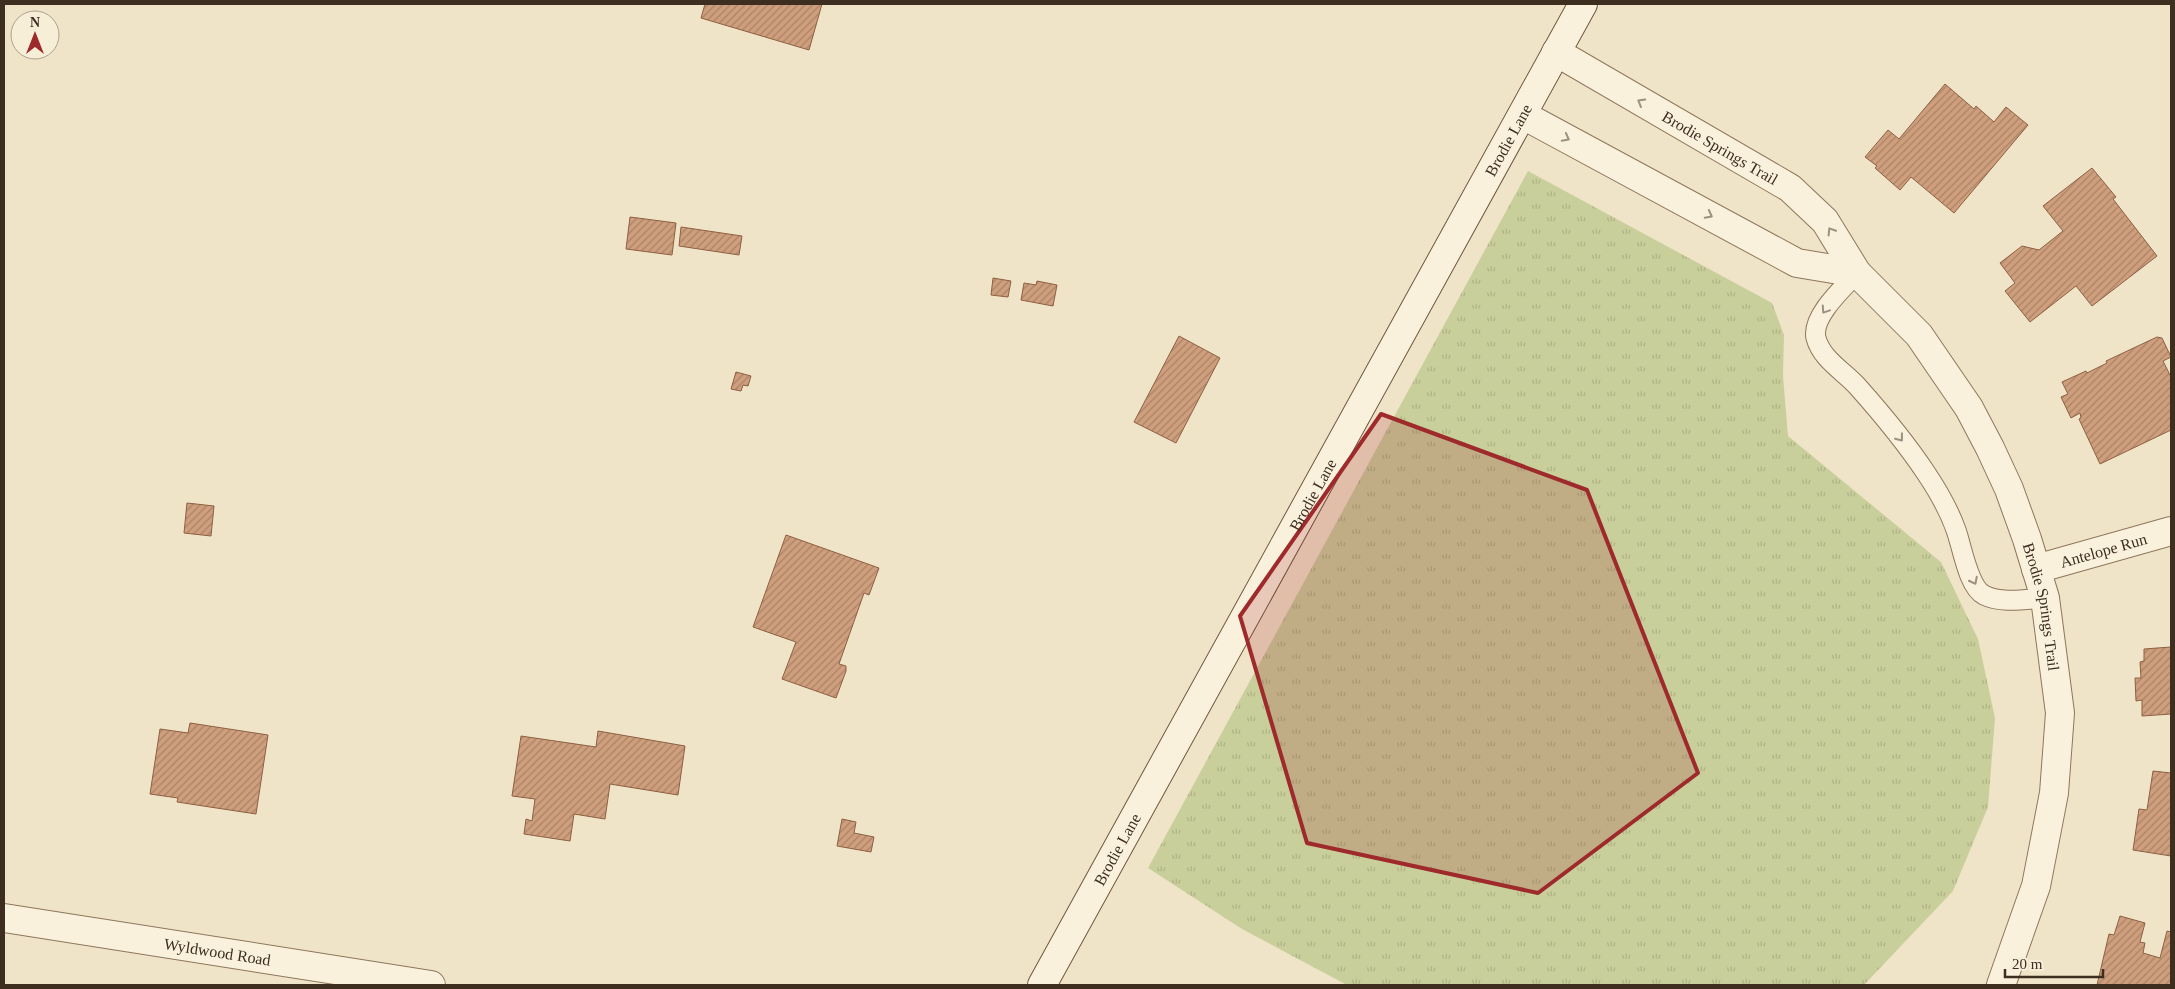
<svg xmlns="http://www.w3.org/2000/svg" width="2175" height="989" viewBox="0 0 2175 989" font-family="'Times New Roman',serif">
<style>
.grass{fill:url(#grass-tufts)}
.building{fill:url(#building-hatch);stroke:#8d5f41}
.lines{fill:none;stroke-linecap:round;stroke-linejoin:round}
.service-casing{stroke:#8d765c;stroke-width:21}
.minor-casing{stroke:#8d765c;stroke-width:30}
.secondary-casing{stroke:#6f573f;stroke-width:30}
.service{stroke:#faf1dc;stroke-width:19}
.minor{stroke:#faf1dc;stroke-width:28}
.secondary{stroke:#faf1dc;stroke-width:28}
.oneway{stroke:#9c907e}
.marked{fill:#9e2a2b;fill-opacity:0.2;stroke:#9e2a2b;stroke-width:4;stroke-linejoin:round}
.labels{text-anchor:middle;stroke-width:5;stroke-linejoin:round;paint-order:stroke}
.street-label{font-size:16px;fill:#3d2e20;stroke:#f7eed8}
</style>
<defs>
<pattern id="grass-tufts" width="24" height="20" patternUnits="userSpaceOnUse" patternTransform="scale(1.25)"><rect width="24" height="20" fill="#c9cf9b"/><path d="M3 7l-1-3M5 7V3M7 7l1-3M15 17l-1-3M17 17v-4M19 17l1-3" fill="none" stroke="#aeb285"/></pattern>
<pattern id="building-hatch" width="6" height="6" patternUnits="userSpaceOnUse" patternTransform="scale(1.25)"><rect width="6" height="6" fill="#cf9f7d"/><path d="M-1 1l2-2M0 6l6-6M5 7l2-2" fill="none" stroke="#a98266"/></pattern>
</defs>
<rect width="100%" height="100%" fill="#f0e4c8"/>
<polygon class="grass" points="1528,171 1772,303 1784,335 1783,376 1788,436 1941,562 1978,639 1995,718 1988,807 1953,891 1864,985 1347,985 1242,929 1148,868"/>
<g class="building">
<polygon points="705,4 822,4 809,50 701,18"/>
<polygon points="1945,84 1974,109 1976,106 1994,122 2006,107 2028,125 1954,213 1911,177 1900,190 1875,168 1877,166 1865,157 1888,130 1899,139"/>
<polygon points="2092,168 2116,197 2113,199 2157,256 2092,306 2076,286 2030,322 2005,291 2015,283 2000,263 2022,246 2039,250 2063,231 2043,206"/>
<polygon points="630,217 676,223 672,255 626,249"/>
<polygon points="681,227 742,236 739,255 679,246"/>
<polygon points="993,278 1011,281 1008,297 991,295"/>
<polygon points="1037,281 1057,285 1053,306 1021,300 1024,283 1036,285"/>
<polygon points="1179,336 1220,358 1176,443 1134,422"/>
<polygon points="2157,337 2162,338 2171,357 2163,361 2171,377 2171,430 2100,464 2079,419 2081,418 2080,413 2071,418 2061,397 2068,394 2062,382 2086,371 2087,373 2107,363 2106,361"/>
<polygon points="736,372 751,376 748,386 743,385 741,391 731,389"/>
<polygon points="187,503 214,506 211,536 184,533"/>
<polygon points="786,535 879,568 869,595 864,593 839,664 846,666 846,671 836,698 782,679 796,642 753,627"/>
<polygon points="2171,647 2171,714 2142,716 2142,700 2136,701 2135,678 2141,678 2140,662 2144,661 2144,649"/>
<polygon points="190,723 268,735 256,814 177,802 178,798 150,794 160,729 188,733"/>
<polygon points="598,731 685,746 678,795 610,784 605,819 574,814 570,841 524,834 526,819 532,821 535,799 512,796 521,736 596,747"/>
<polygon points="2153,771 2171,773 2171,856 2133,850 2139,809 2147,810"/>
<polygon points="842,819 856,822 854,833 874,837 871,852 837,846"/>
<polygon points="2120,916 2145,923 2140,942 2145,943 2143,953 2160,958 2167,931 2171,932 2171,985 2097,985 2109,934 2114,935"/>
</g>
<g class="lines">
<g class="service-casing">
<path id="service" d="M1857 273C1843 288 1811 317 1816 338 1822 360 1844 371 1858 387 1882 414 1906 443 1926 473 1938 491 1949 510 1956 530 1962 546 1968 587 1984 595 2001 604 2027 599 2045 598"/>
</g>
<g class="minor-casing">
<g id="minor">
<path id="s1" d="M1556 52 1790 188 1825 221 1857 273 1919 335 1969 408 1990 448 2009 489 2027 539 2045 598 2060 713 2054 793 2036 886 2001 985"/>
<polyline points="1523,115 1797,263 1857,273"/>
<path id="s2" d="M2036 569 2171 531"/>
<path id="s3" d="M4 918 431 985"/>
</g>
</g>
<g class="secondary-casing">
<g id="secondary">
<path id="s4" d="M1042 985 1583 4"/>
</g>
</g>
<use href="#service" class="service"/>
<use href="#minor" class="minor"/>
<use href="#secondary" class="secondary"/>
</g>
<defs><path id="oneway-chevron" d="M-2-3.5L2.5 0L-2 3.5" fill="none" stroke-width="1.6" stroke-linecap="round" stroke-linejoin="round" transform="scale(1.25)"/></defs>
<g class="oneway">
<use href="#oneway-chevron" transform="translate(1641 102) rotate(-150)"/>
<use href="#oneway-chevron" transform="translate(1566 138) rotate(28)"/>
<use href="#oneway-chevron" transform="translate(1709 215) rotate(28)"/>
<use href="#oneway-chevron" transform="translate(1831 231) rotate(-122)"/>
<use href="#oneway-chevron" transform="translate(1825 310) rotate(124)"/>
<use href="#oneway-chevron" transform="translate(1900 438) rotate(52)"/>
<use href="#oneway-chevron" transform="translate(1974 581) rotate(63)"/>
</g>
<path class="marked" d="M1381 414 1587 490 1698 773 1538 893 1307 843 1240 616Z"/>
<g class="labels">
<g class="street-label">
<text dy="6" stroke="none"><textPath href="#s4" startOffset="965">Brodie Lane</textPath></text>
<text dy="6" stroke="none"><textPath href="#s1" startOffset="190">Brodie Springs Trail</textPath></text>
<text dy="6" stroke="none"><textPath href="#s4" startOffset="560">Brodie Lane</textPath></text>
<text dy="6" stroke="none"><textPath href="#s2" startOffset="70">Antelope Run</textPath></text>
<text dy="6" stroke="none"><textPath href="#s1" startOffset="769">Brodie Springs Trail</textPath></text>
<text dy="6" stroke="none"><textPath href="#s4" startOffset="155">Brodie Lane</textPath></text>
<text dy="6" stroke="none"><textPath href="#s3" startOffset="216">Wyldwood Road</textPath></text>
</g>
</g>
<rect width="2175" height="989" fill="none" stroke="#3d2e20" stroke-width="10"/>
<g transform="translate(35 35)"><circle r="24" fill="#f7eed8" stroke="#ada18e"/>
<path d="M0-4L9 19L0 12L-9 19Z" fill="#9e2a2b"/>
<text y="-8" font-size="14" font-weight="bold" text-anchor="middle" fill="#3d2e20">N</text>
</g>
<path d="M2005 969v8h98v-8" fill="none" stroke="#3d2e20" stroke-width="2.5"/>
<text x="2012" y="969" font-size="15" fill="#3d2e20" stroke="#f7eed8" stroke-width="4" paint-order="stroke">20 m</text>
</svg>
